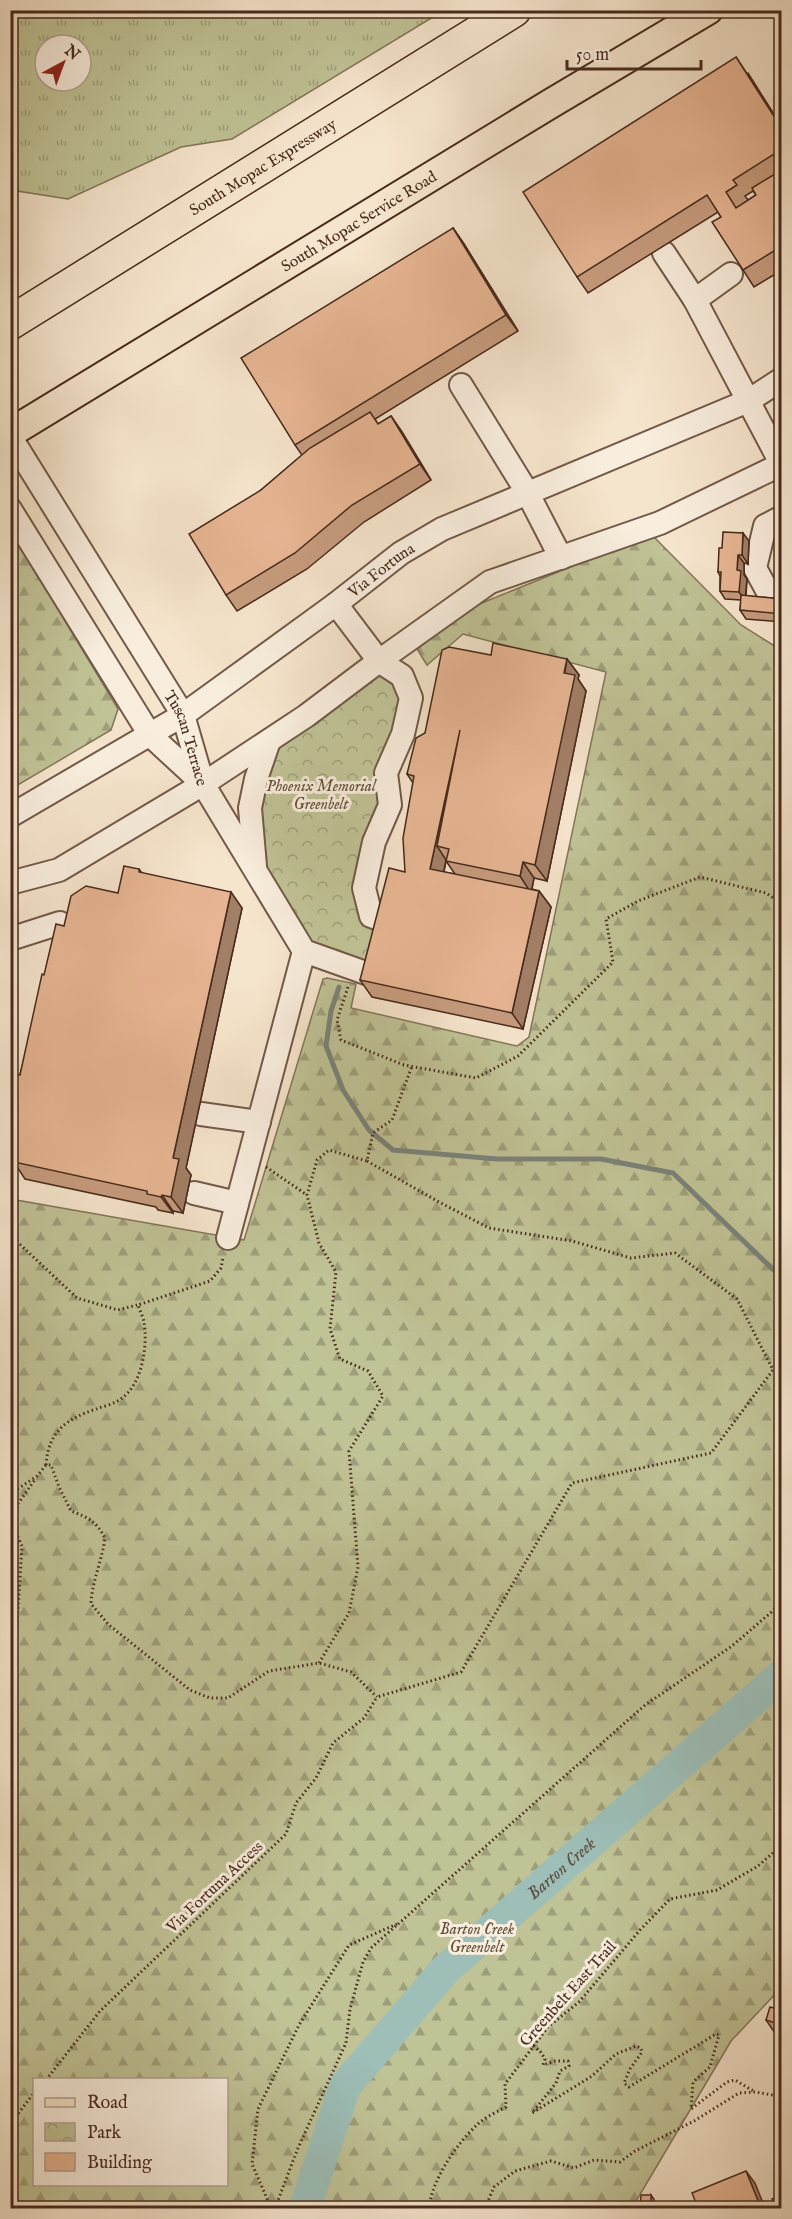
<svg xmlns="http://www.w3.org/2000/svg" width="792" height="2219" viewBox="0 0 792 2219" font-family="'IM FELL English',serif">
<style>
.grass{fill:url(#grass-tufts);stroke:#837658;stroke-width:1.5;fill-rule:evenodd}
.forest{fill:url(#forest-firs);stroke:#837658;stroke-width:1.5;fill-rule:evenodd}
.park{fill:url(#park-crowns);stroke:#837658;stroke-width:1.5}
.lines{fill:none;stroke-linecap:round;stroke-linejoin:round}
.stream{stroke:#7a8379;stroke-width:5}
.river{stroke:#9dbfb8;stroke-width:32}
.minor-casing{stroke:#725948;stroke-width:26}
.major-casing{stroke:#462a1b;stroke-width:32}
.highway-casing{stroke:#462a1b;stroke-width:36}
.path{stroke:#462a1b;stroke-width:3;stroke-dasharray:1.5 3;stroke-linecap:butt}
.minor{stroke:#f9eede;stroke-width:22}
.major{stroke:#f6e5cd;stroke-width:28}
.highway{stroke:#f6e5cd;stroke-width:33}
.wall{fill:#c79c7e;stroke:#462a1b;stroke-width:1.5;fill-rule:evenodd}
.shaded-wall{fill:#a27f67;stroke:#462a1b;stroke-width:1.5}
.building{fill:#e7b593;stroke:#462a1b;stroke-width:1.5}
.labels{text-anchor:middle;stroke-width:6;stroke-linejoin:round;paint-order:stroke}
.street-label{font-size:16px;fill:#462a1b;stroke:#f9eede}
.park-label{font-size:16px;font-style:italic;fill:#64503a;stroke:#f9eede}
.water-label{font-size:18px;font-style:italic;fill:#5c4f42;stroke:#f9eede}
</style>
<defs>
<pattern id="grass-tufts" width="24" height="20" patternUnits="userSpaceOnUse" patternTransform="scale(1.5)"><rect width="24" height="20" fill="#c0c396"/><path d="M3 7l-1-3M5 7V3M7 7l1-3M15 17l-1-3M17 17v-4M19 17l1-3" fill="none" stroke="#9e9f7a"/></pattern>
<pattern id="forest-firs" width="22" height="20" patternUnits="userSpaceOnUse" patternTransform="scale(1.5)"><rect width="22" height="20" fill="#c0c396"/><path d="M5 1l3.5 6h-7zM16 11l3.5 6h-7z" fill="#9e9f7a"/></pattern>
<pattern id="park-crowns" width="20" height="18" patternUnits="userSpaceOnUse" patternTransform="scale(1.5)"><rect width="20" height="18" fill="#c0c396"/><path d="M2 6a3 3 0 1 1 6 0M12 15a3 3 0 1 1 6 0" fill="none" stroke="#9e9f7a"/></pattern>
</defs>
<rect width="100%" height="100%" fill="#f6e5cd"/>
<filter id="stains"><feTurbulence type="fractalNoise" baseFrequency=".00333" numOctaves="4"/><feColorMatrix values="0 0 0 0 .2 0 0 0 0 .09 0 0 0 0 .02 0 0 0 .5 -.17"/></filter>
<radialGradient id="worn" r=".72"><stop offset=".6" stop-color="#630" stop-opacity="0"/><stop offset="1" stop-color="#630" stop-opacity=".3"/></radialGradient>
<path class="grass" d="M10 11 11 10 443 11 232 139 181 147 68 199 11 190ZM45 45H81V81H45Z"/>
<g class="forest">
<polygon points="10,529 118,709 111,730 11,789"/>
<path d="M651 534 741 625 781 650V1988L731 2041 632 2208H11L10 1199 244 1240 323 979 327 978 356 984 351 1008 517 1046 529 1037 606 672 463 634 427 665 417 649 472 607ZM34 2080H226V2184H34Z"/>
</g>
<polygon class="park" points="379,661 411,698 364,888 390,923 377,977 304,951 255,871 256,779 269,741"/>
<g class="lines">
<polyline class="stream" points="339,987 331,1011 326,1046 343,1090 369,1130 393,1150 497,1159 601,1159 673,1173 782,1278"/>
<path class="river" id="s1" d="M307 2208 306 2205 345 2086 445 1970 782 1675"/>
<g class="minor-casing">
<g id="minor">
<polyline points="664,253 695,300"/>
<polyline points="731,274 695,300 782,465"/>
<polyline points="461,385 527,492 561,558"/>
<path id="s2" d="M10 436 183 715 203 784 304 951 377 977"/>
<polyline points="10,509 150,735 202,783"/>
<polyline points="782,517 765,526 755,568 768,592 782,589"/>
<polyline points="336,604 379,661 402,676 411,698 403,734 386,773 390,805 374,842 364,888 371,916 390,923"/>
<path id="s3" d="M10 816 183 715 336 604 401 553 442 529 748 401 782 379"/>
<polyline points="255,866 250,808 256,779 269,741"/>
<polyline points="10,883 59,870 203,784 306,716 379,661 490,582 660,523 782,464"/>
<polyline points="10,939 60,923"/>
<polyline points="201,1114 259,1122"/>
<polyline points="194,1193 237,1203"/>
<polyline points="228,1238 304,951"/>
</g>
</g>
<g class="major-casing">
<g id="major">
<path id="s4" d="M10 433 550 104 708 10"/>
</g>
</g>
<g class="highway-casing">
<g id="highway">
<path id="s5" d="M10 323 514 10"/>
</g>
</g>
<g class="path">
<polyline points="348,987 337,1020 341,1040 404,1065 476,1078 518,1056 613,962 606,919 638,901 700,877 766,893 782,904"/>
<polyline points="367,1161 439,1202 489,1228 572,1241 631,1258 675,1253 737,1299 773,1370 711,1453 572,1483 461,1672 377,1697"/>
<polyline points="266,1167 307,1195"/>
<polyline points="10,1235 77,1298 118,1310 137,1305"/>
<path d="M46 1465C48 1432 66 1419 96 1409 104 1406 115 1404 122 1398 142 1384 148 1346 144 1322 143 1317 140 1311 138 1305L210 1281 221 1268 223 1258"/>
<path d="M10 1494 37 1476 46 1465H51L59 1487 71 1511C89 1518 96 1521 105 1538 102 1561 92 1581 91 1604L109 1625 190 1690 210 1698H228L269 1671 319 1663 351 1672 377 1697"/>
<polyline points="10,1515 36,1478"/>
<polyline points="10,1520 22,1546 16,1640 10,1650"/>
<polyline points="319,1663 349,1613 358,1567 349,1451 383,1396 368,1371 340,1359 330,1329 336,1272 319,1243 307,1195 317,1160 329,1150 367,1161 373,1133 392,1120 412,1066"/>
<polyline points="533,2046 540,2051 545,2059 543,2065 555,2061 568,2061 569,2066 560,2071 556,2083 532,2113 592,2076 616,2054 636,2046 641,2048 642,2052 630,2069 624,2083 629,2087 716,2034 719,2035 710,2067 693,2082 691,2109 727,2082 735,2080 755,2092"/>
<polyline points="46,2080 100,2011 286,1834 296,1803 316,1778 333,1743 364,1718 377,1697"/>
<polyline points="10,2124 34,2093"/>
<polyline points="271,2208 252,2164 258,2109 299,2025 349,1945 397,1924"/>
<polyline points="275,2208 298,2148 346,2043 350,2009 363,1962 371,1948 645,1705 732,1646 782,1603"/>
<path d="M429 2208C432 2180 456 2144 478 2124 485 2117 497 2112 506 2107L505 2084 548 2027 579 2002 640 1930 670 1899 717 1890 758 1866 782 1845"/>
<polyline points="485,2208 494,2187 515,2171 551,2161 574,2168 594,2160 620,2162 635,2151 694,2121 739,2093 755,2092 773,2095 782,2103"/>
</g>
<use href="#minor" class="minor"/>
<use href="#major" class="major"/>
<use href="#highway" class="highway"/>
</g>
<g class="wall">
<path d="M748 73 782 127V173L777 176 780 180 782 179V270L754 287 743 270 721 217 718 212 588 293 577 277ZM753 191 756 195 748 200 745 196Z"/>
<polygon points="453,228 464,244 518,331 375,419 378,424 391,416 402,432 431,480 364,522 307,569 237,611 226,595 261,490 302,455 295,445"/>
<polygon points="749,541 748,564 744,563 744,575 747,579 746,596 782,599 782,622 746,619 740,610 741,600 725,599 720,591 720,576 718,572 722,548"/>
<path d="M491 655 567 659 579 675 578 679 586 691 547 881 534 878 532 889 539 891 551 907 523 1029 372 997 360 980 405 872 413 783 407 774 425 733ZM446 861 455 874 444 872Z"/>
<polygon points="139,869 142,873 242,908 186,1168 191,1175 183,1213 173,1211 173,1213 158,1210 156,1207 25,1179 10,1156 10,1118 15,1097 13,1094 20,1075 44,975 64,926 118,893"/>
<polygon points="782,2010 782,2035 775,2033 766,2020"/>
</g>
<g class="shaded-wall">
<polygon points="736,57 782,127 782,129"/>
<polygon points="453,228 464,244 518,331 506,315"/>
<polygon points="391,416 402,432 431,480 420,464"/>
<polygon points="743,533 749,541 748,564 742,555"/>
<polygon points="738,555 744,563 744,575 747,579 745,601 739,592 737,570"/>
<polygon points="567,659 579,675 578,679 586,691 547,881 535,865"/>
<polygon points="460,730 437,846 446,860 441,885 430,869"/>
<polygon points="523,862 534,878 531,893 520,876"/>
<polygon points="539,891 551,907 523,1029 512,1013"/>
<polygon points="231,892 242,908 186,1168 191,1175 183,1213 171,1197 173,1158"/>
<polygon points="162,1195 173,1211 173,1213 161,1197"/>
<polygon points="746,2171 755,2183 765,2208 761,2208"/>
<polygon points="651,2195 654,2199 654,2208 651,2208"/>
</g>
<g class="building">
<polygon points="736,57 782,129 782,149 733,180 737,185 726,192 736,208 756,195 752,188 775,174 780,180 782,179 782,246 743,270 712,222 721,217 707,195 577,277 523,192"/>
<polygon points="453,228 506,315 295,445 241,358"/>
<polygon points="370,412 378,424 391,416 420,464 352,505 295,553 226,595 189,534 261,490 310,448"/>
<polygon points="723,532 743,533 742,555 738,555 737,570 741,571 739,592 720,591 721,572 718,572 719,548 722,548"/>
<polygon points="741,595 782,599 782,614 740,610"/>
<polygon points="493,643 567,659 564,673 575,675 535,865 523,862 520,876 446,861 449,849 437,846 460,730 430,869 539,891 512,1013 360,980 389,868 405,872 403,838 414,776 407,774 416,738 425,733 442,650 449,647 491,655"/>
<polygon points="124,866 139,869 139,872 231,892 173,1158 179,1159 171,1197 162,1195 161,1197 147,1194 147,1191 14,1162 17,1150 10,1148 10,1118 16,1095 13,1094 17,1074 20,1075 42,974 44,975 56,924 64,926 71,896 86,886 118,893"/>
<polygon points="770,2007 782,2010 782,2025 766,2020"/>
<polygon points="746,2171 761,2208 698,2208 692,2193"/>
<polygon points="641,2195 651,2195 651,2208 640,2208"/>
<polygon points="782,2195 782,2208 776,2208 772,2199"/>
</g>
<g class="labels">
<g class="street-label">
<text dy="6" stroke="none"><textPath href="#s5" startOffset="297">South Mopac Expressway</textPath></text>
<text dy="6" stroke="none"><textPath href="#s4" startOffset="408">South Mopac Service Road</textPath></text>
<text dy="6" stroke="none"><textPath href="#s3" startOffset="446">Via Fortuna</textPath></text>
<text dy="6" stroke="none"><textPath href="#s2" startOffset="351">Tuscan Terrace</textPath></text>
<text transform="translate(214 1886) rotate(-43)" y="6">Via Fortuna Access</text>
<text transform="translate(567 1993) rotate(-48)" y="6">Greenbelt East Trail</text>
</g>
<g class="park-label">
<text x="321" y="791">Phoenix Memorial<tspan x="321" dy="18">Greenbelt</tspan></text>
<text x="477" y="1934">Barton Creek<tspan x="477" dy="18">Greenbelt</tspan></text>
</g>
<g class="water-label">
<text dy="6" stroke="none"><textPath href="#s1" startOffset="436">Barton Creek</textPath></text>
</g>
</g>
<rect width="792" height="2219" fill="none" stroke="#f6e5cd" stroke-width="36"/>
<rect x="12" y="12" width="768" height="2195" fill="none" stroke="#462a1b" stroke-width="3"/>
<rect x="18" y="18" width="756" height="2183" fill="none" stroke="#462a1b" stroke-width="1.5"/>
<rect x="33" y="2078" width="195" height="108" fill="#f9eede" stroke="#b1a090" stroke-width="1.5"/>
<rect x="45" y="2098" width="30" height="9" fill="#f6e5cd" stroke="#b1a090" stroke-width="1.5"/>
<text x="87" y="2108" font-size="18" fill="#462a1b">Road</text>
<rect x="45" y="2123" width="30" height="18" fill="url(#park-crowns)" stroke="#b1a090" stroke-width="1.5"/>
<text x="87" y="2138" font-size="18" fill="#462a1b">Park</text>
<rect x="45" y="2153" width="30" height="18" fill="#e7b593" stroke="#b1a090" stroke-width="1.5"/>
<text x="87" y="2168" font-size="18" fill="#462a1b">Building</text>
<g transform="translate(63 63) rotate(41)"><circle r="28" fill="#f9eede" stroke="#b1a090" stroke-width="1.5"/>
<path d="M0-4.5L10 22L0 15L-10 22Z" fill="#8f2418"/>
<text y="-9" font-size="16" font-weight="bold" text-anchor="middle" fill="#462a1b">N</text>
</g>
<path d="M567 60v9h134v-9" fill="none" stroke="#462a1b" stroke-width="3"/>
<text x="576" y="60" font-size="18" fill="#462a1b" stroke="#f9eede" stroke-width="4.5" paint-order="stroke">50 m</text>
<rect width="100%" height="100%" filter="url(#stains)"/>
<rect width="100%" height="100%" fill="url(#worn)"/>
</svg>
